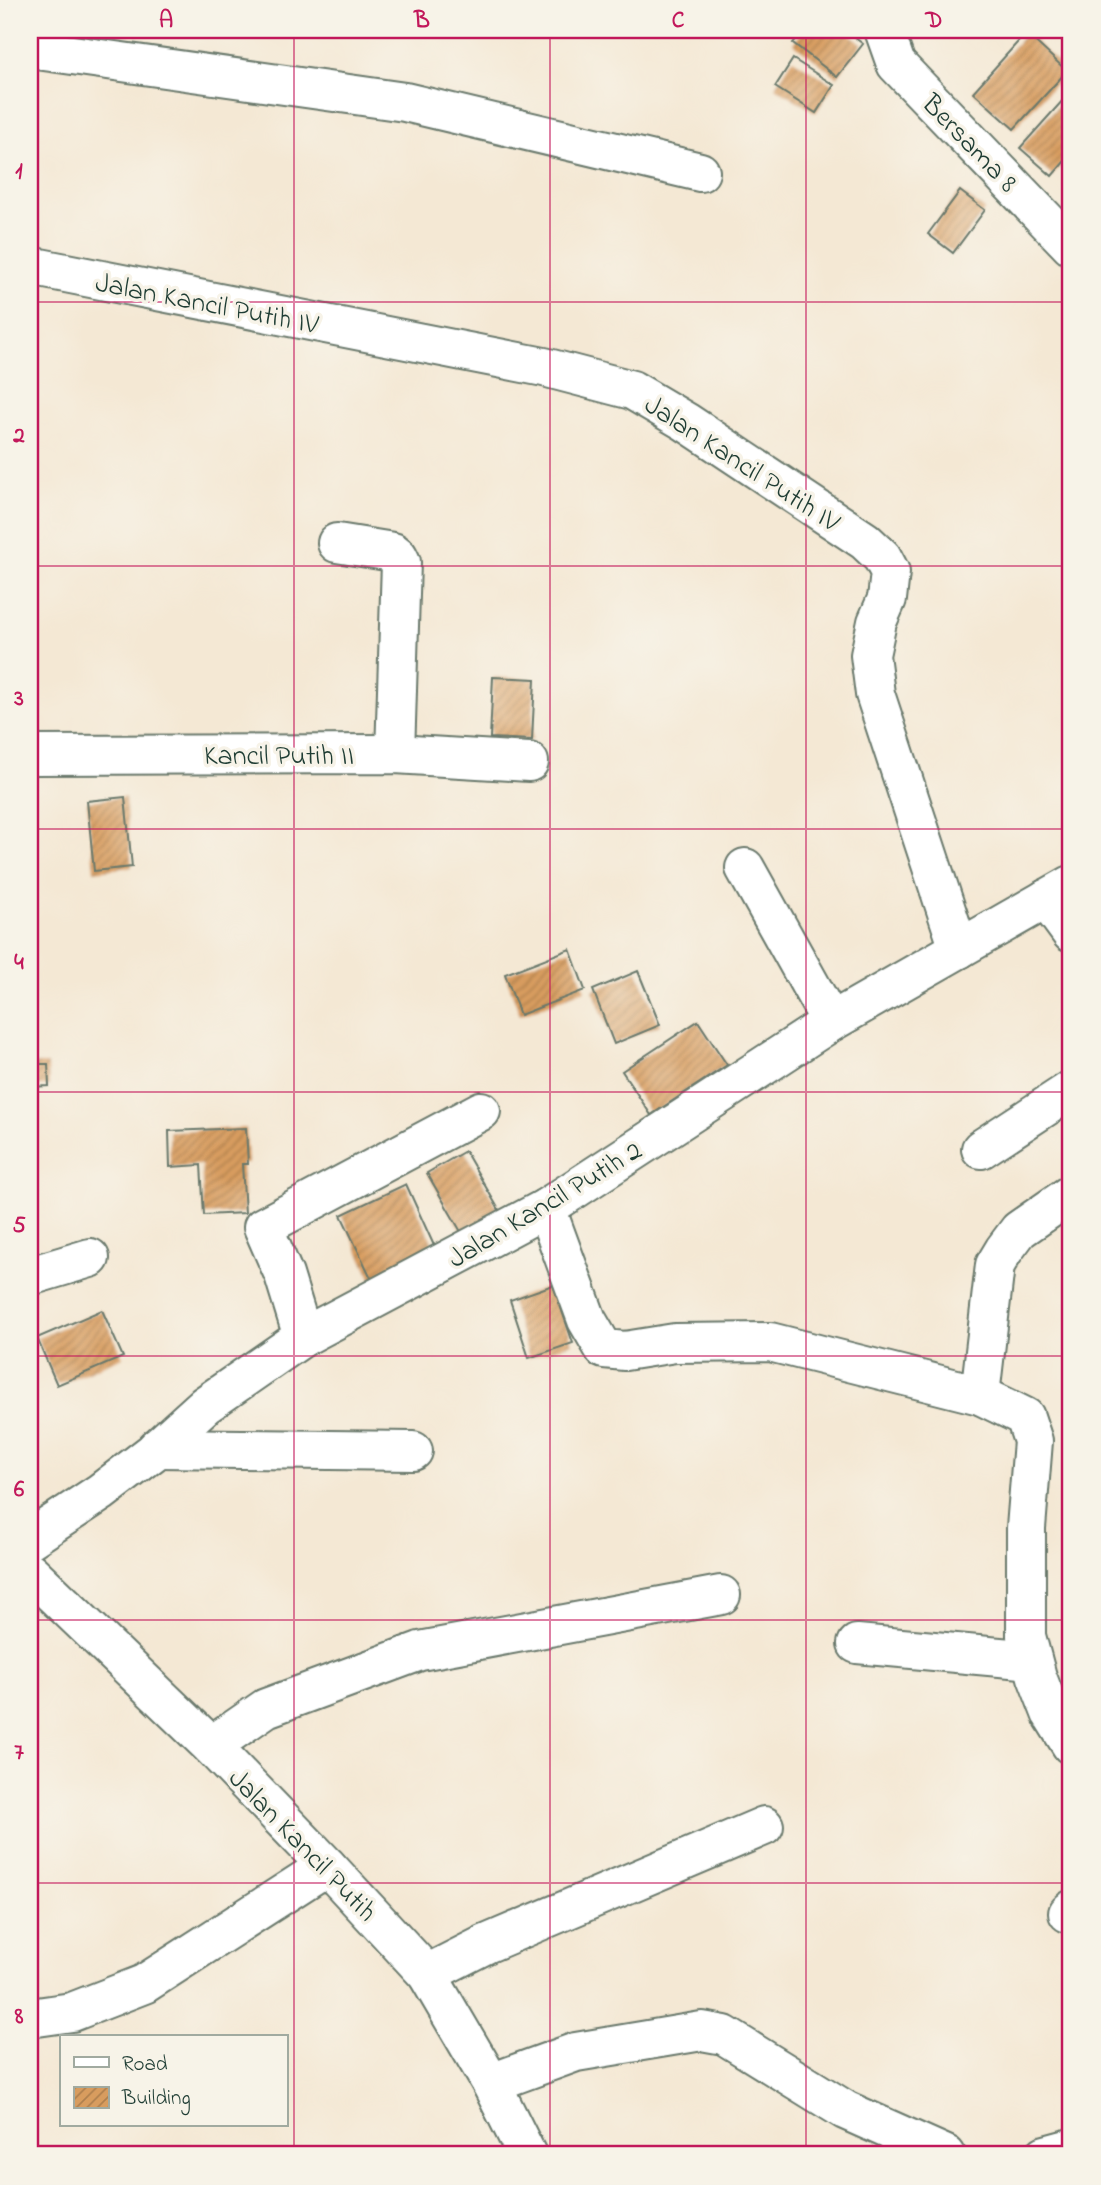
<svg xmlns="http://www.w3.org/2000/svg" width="1101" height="2185" viewBox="0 0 1101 2185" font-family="'Indie Flower',sans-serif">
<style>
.building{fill:url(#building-hatch)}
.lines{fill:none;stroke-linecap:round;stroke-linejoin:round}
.minor-casing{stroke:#6a796c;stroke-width:42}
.minor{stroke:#fff;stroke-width:38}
.grid{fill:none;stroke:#c2185b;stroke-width:2;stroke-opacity:0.55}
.labels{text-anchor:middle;stroke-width:7;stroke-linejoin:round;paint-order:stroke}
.street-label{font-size:28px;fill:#1f3d34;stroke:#f7f3e8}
.neatline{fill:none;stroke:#c2185b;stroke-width:2.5}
.grid-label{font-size:23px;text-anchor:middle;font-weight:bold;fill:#c2185b}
</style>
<defs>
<pattern id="building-hatch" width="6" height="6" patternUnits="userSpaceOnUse" patternTransform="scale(1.75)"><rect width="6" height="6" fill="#d89c5e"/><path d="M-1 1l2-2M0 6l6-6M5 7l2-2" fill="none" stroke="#af804e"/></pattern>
</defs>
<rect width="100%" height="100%" fill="#f7f3e8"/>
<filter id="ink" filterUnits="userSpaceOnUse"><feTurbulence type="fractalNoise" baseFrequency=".0143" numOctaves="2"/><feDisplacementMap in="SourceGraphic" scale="14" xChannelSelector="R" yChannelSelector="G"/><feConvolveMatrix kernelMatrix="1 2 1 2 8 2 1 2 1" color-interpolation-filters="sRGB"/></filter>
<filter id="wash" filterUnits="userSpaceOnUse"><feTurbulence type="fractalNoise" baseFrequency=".00686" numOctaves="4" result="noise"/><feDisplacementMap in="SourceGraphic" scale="28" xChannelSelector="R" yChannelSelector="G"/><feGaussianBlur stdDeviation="1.57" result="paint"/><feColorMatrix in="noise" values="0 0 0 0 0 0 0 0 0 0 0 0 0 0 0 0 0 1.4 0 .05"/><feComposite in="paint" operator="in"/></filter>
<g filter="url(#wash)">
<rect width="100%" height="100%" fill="#f4e8d4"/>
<g id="blocks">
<g class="building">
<polygon points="804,30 845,30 863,44 837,77 793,43"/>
<polygon points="1026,33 1067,71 1014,129 973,92"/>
<polygon points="793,59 834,85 816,113 775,87"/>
<polygon points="1064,99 1071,106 1071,154 1052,176 1020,148"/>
<polygon points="960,191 985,210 953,253 928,234"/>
<polygon points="493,677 535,679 532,740 490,738"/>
<polygon points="30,688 35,688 32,743 30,743"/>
<polygon points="125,797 132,867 94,871 87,801"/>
<polygon points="570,949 585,990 520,1015 505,974"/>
<polygon points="638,971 660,1025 614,1044 593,990"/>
<polygon points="698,1021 727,1065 651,1115 622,1071"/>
<polygon points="30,1064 48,1064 49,1086 30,1087"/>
<polygon points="246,1128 248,1164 242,1164 245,1213 204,1215 201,1165 170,1167 169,1131"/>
<polygon points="465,1151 502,1215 464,1237 427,1173"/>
<polygon points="406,1184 436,1250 372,1280 341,1215"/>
<polygon points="553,1285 573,1343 529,1358 510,1300"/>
<polygon points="102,1310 123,1357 57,1385 37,1338"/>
</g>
</g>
</g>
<g filter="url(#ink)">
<use href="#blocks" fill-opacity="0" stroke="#6a796c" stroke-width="2"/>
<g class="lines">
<g class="minor-casing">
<g id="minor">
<polyline points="884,30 896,64 1071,246"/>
<polyline points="30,49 405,102 700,172"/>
<polyline points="30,266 544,367 632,390 686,422 865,541 882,557 890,572 887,599 877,622 870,655 875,694 959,949"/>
<polyline points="337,543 393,552 398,556 401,562 395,754"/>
<polyline points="30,755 395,754 529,762"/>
<polyline points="745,868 831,1022"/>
<polyline points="1046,899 1071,933"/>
<polyline points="981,1149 1071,1090"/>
<polyline points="546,1208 587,1320 604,1349 625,1351 675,1343 770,1342 980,1395 1025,1417 1033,1441 1026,1528 1026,1636 1037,1677 1051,1713 1071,1745"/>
<polyline points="30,1276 90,1258"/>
<polyline points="303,1337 284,1275 263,1227 481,1111"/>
<polyline points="980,1395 995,1265 1004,1250 1019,1230 1071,1194"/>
<polyline points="157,1448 413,1451"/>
<polyline points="30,1539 101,1492 152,1453 205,1405 303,1337 546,1208 831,1022 1071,885"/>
<polyline points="30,1572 211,1746 327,1866 427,1974 491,2083 527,2155"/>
<polyline points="857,1644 1032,1660"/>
<polyline points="211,1746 266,1708 420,1651 721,1595"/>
<polyline points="1068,1913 1071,1910"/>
<polyline points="427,1974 486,1944 764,1826"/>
<polyline points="30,2018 72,2012 144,1984 327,1866"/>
<polyline points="491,2083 576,2052 702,2031 724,2035 845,2110 946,2155"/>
<polyline points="1045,2155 1071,2148"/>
</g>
</g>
<use href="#minor" class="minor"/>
</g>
</g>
<path class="grid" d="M294 30V2155M550 30V2155M806 30V2155M30 302H1071M30 566H1071M30 829H1071M30 1092H1071M30 1356H1071M30 1620H1071M30 1883H1071"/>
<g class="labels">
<g class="street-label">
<text transform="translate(971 142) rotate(46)" y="10">Bersama 8</text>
<text transform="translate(207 302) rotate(11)" y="10">Jalan Kancil Putih IV</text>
<text transform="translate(743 462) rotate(33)" y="10">Jalan Kancil Putih IV</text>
<text x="279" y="764">Kancil Putih II</text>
<text transform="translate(544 1203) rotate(-31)" y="10">Jalan Kancil Putih 2</text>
<text transform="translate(304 1844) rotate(46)" y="10">Jalan Kancil Putih</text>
</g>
</g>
<rect width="1101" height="2185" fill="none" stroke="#f7f3e8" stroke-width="77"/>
<rect x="60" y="2035" width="228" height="91" fill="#f7f3e8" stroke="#a1aaa0" stroke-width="2"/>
<rect x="74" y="2057" width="35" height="10" fill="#ffffff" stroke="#a1aaa0" stroke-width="2"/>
<text x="122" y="2070" font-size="21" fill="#1f3d34">Road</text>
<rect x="74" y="2087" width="35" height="21" fill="url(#building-hatch)" stroke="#a1aaa0" stroke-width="2"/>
<text x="122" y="2104" font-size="21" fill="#1f3d34">Building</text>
<rect x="38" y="38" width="1024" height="2108" class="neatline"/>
<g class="grid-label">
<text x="166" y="27">A</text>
<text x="422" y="27">B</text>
<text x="678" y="27">C</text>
<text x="934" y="27">D</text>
<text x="19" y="178">1</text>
<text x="19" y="442">2</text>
<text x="19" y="705">3</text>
<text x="19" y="969">4</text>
<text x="19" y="1232">5</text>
<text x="19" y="1496">6</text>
<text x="19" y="1759">7</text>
<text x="19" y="2023">8</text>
</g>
</svg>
